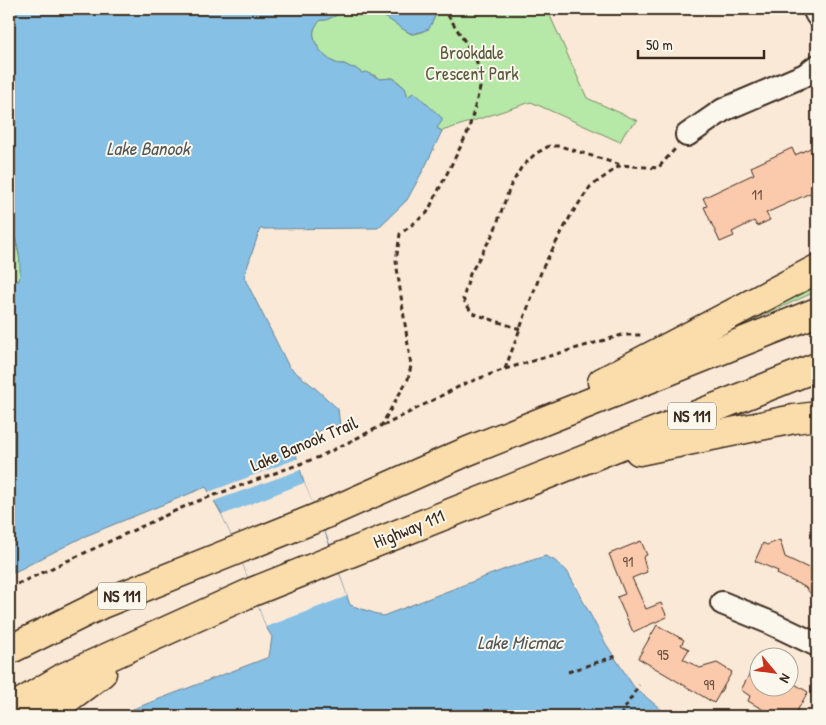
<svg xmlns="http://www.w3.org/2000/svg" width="826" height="725" viewBox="0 0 826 725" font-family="'Patrick Hand',sans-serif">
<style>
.green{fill:#b6e8a8;stroke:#788963}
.water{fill:#86c0e5;stroke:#688495}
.pier{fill:#fbe9d8}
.building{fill:#fbc9ab;stroke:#3b2a1e}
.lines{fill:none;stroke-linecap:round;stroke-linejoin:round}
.minor-casing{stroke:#3b2a1e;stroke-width:26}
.highway-casing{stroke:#3b2a1e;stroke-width:31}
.path{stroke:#3b2a1e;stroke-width:3;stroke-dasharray:5 4;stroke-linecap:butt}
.minor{stroke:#fbf7ec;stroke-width:22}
.highway{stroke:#faddab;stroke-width:28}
.labels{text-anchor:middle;stroke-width:4;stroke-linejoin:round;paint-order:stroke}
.number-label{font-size:15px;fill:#6b5241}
.shield{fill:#fbf7ec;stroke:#75685c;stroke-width:1}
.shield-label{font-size:16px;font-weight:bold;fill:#3b2a1e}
.park-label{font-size:18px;fill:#5a5a40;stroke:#fbf7ec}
.street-label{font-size:18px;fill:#3b2a1e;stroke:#fbf7ec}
.water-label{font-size:19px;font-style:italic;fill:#52575a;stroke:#fbf7ec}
</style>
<rect width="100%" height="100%" fill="#fbe9d8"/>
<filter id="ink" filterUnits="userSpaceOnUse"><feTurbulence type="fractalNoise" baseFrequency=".02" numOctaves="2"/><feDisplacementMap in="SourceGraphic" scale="10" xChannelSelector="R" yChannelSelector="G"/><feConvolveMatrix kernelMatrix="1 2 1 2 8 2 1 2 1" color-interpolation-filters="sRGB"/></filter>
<g filter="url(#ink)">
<g class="green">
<path d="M350 9H381V14L411 34C427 34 433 23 438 9H547L587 98 638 121 626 131 620 142 531 102 442 131 438 129 437 126 442 118 411 94 408 97 405 88 395 79 392 78 380 79 374 75 362 73 355 68C350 68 349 66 344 64 341 64 338 64 336 63 325 59 311 43 314 30 315 26 318 23 321 20H326Z"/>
<path d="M9 221C12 238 28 267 18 282L9 276Z"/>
<polygon points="817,276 817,291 751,321 748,312"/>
</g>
<g class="water">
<path d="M9 9H350L326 20H321C318 23 315 26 314 30 311 43 325 59 336 63 338 64 341 64 344 64 349 66 350 68 355 68L362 73 366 72 380 79 393 78 405 88 408 97 414 92 442 118V121L437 128 442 131 426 165 407 200 378 228 260 229 244 277 289 367 314 387 338 409 340 426H327L311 437 296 454 304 483 328 540 350 605 383 616 505 569 545 556 554 560 567 571 606 644 634 687 669 716H115L269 657 272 637 266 627 237 548 222 515 206 487 83 537 9 575V276L13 280 19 281C21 269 20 257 17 244 15 236 11 229 9 221Z"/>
<path d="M381 9H438L429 29 413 34C401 30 394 21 382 16Z"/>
</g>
<g class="pier">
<polygon points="299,458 303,469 211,502 206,493"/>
<polygon points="304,483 319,517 347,596 266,627 237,548 222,515"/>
</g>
<g class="building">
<polygon points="817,145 817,190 766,213 770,220 757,226 754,221 732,232 734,236 720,242 704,207 707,206 703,198 754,174 751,167 792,148 795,155"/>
<polygon points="780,540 785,557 817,572 817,601 805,587 777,574 778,571 755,561 763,543 767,545"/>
<polygon points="641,541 647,555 643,557 647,572 632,578 646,609 661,603 667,617 633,632 617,597 625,594 609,554"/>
<polygon points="657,625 684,640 681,645 689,649 683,659 700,668 717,663 732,672 714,703 638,658"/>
<polygon points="758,658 758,688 788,688 788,680 808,692 794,716 774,716 748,701 750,696 741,690"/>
</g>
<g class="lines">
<g class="minor-casing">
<g id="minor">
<polyline points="814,9 817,15"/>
<polyline points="687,135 723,110 805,75 817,66"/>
<polyline points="722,603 771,623 817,645"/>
</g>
</g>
<g class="highway-casing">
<g id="highway">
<polyline points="602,382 817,269"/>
<polyline points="639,451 794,419 817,416"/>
<polyline points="9,650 102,604 319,517 468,451 817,312"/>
<polyline points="9,710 64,677 252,592 817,367"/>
<polyline points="44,716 102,673"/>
</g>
</g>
<g class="path">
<polyline points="520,329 472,313 463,299 470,274 494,232 510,187 521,168 535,154 549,146 560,146 621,165"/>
<polyline points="505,369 543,267 571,215 590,187 621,165 658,168 675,149"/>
<polyline points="383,426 464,384 505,369 622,335 644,335"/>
<polyline points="9,588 190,504 319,457 381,426 408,379 411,366 396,261 400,234 427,213 468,132 480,88 480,77 476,59 444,9"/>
<polyline points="568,672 616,656"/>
<polyline points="620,716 639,685"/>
</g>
<use href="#minor" class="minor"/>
<use href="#highway" class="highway"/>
</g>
</g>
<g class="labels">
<g class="number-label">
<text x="757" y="200">11</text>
<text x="628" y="567">91</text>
<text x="663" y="660">95</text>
<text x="709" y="690">99</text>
</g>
<g class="shield">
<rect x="668" y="402.5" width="48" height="27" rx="4"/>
<rect x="98" y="582.5" width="48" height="27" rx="4"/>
</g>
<g class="shield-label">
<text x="692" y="422">NS 111</text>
<text x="122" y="602">NS 111</text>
</g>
<g class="park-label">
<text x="472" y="59">Brookdale<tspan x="472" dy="21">Crescent Park</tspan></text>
</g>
<g class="street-label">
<text transform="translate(304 444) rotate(-23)" y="6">Lake Banook Trail</text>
<text transform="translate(409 529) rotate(-22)" y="6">Highway 111</text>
</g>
<g class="water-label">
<text x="148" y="155">Lake Banook</text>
<text x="520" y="649">Lake Micmac</text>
</g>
</g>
<rect width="826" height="725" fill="none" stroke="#fbf7ec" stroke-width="30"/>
<rect x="15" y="15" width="796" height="695" fill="none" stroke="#3b2a1e" stroke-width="2" filter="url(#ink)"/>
<g transform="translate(774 672) rotate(119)"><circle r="24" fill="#fbf7ec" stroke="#aea59a"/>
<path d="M0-4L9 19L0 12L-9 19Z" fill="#c8321e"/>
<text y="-8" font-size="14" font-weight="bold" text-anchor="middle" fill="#3b2a1e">N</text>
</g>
<path d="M638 50v8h126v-8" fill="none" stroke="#3b2a1e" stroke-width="2.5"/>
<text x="646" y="50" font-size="15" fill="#3b2a1e" stroke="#fbf7ec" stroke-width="4" paint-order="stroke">50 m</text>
</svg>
